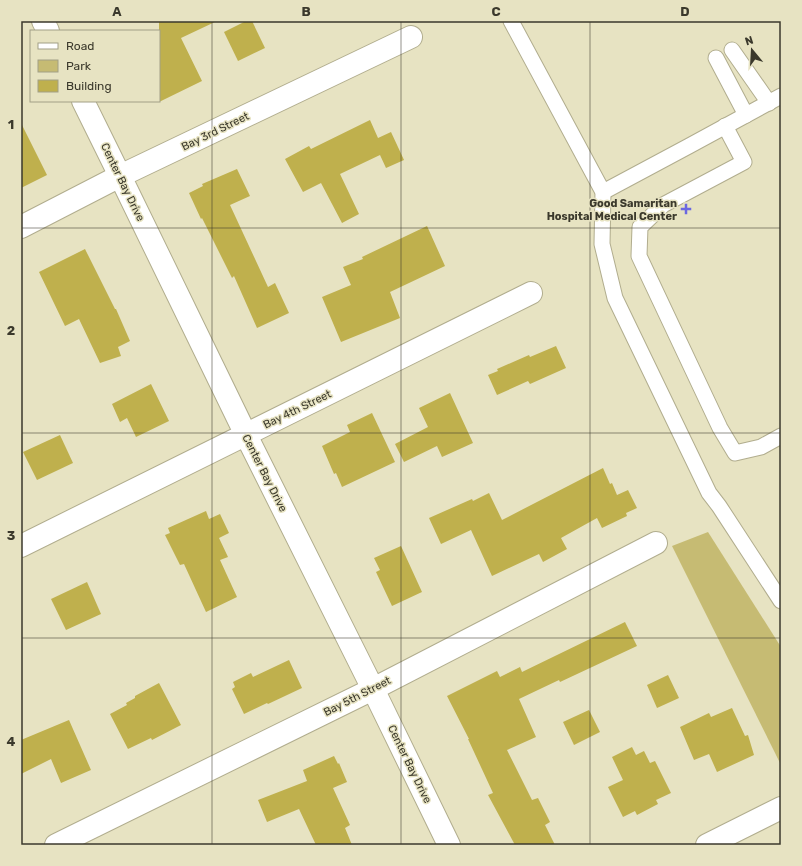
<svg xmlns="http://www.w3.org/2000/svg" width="802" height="866" viewBox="0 0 802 866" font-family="Rubik,sans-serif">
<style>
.green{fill:#c6bb73}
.building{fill:#bfb04d}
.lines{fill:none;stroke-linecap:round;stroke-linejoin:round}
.lane-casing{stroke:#b1ad8e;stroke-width:17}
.street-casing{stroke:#b1ad8e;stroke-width:24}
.lane{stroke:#fff;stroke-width:15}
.street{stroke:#fff;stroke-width:22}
.grid{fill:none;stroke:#3b392c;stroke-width:1;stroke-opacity:0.55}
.poi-dot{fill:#6b67e1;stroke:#e7e3c2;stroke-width:1.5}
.labels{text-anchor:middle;stroke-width:3;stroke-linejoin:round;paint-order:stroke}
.street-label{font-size:11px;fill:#3b392c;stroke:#e7e3c2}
.poi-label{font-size:11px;font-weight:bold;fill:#3b392c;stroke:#e7e3c2;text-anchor:end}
.neatline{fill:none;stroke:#3b392c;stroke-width:1.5}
.grid-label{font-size:13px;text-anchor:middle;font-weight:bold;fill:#3b392c}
</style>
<rect width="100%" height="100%" fill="#e7e3c2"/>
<polygon class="green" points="708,532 781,647 781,765 672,546"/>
<g class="building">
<polygon points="159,21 217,21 181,38 202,81 159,102"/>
<polygon points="246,21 252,21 265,48 238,61 224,32"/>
<polygon points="370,120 378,138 391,132 404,160 386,168 380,155 340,174 359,214 342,223 321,183 303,192 285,159 309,146 311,149"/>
<polygon points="21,123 47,175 21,188"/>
<polygon points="237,169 250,196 230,205 268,287 275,283 289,313 257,328 234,276 232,278 202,218 201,219 189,193 203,186 202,184"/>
<polygon points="427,226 445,266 390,292 400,318 341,342 322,297 351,285 343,267 363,259 362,257"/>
<polygon points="85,249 115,309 116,309 130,341 118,347 121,356 100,363 79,319 65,326 39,272"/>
<polygon points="556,346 566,368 530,384 528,381 497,395 488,375 498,371 497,369 529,355 530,357"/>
<polygon points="151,384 169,421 136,437 127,418 120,422 112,404"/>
<polygon points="450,393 473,443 442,457 437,446 404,462 395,444 428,427 419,408"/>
<polygon points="372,413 395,462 342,487 336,473 334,474 322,446 350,432 347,425"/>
<polygon points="60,435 73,463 37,480 23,452"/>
<polygon points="603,468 610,484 612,483 617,495 628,490 637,508 626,513 627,516 602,528 597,518 561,538 567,549 543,562 539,554 492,576 471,530 441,544 429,518 472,499 473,501 489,493 502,520"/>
<polygon points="206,511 209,519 220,514 229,533 219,538 228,557 220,560 237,597 206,612 184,564 180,565 165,535 170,533 168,528"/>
<polygon points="401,546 422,592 392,606 376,572 380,570 374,558"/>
<polygon points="87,582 101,614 66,630 51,599"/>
<polygon points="625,622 637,646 560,682 559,680 519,699 536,737 507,750 532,800 538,798 550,822 545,825 555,845 515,845 488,795 493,793 468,739 469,739 447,696 497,671 500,677 520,667 522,672"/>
<polygon points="289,660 302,688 268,704 267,703 244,714 232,689 235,687 233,682 251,673 253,677"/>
<polygon points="668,675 679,698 657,708 647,685"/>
<polygon points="159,683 181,725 152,740 151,738 128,749 110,714 127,705 126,703 135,698 135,696"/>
<polygon points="732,708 745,736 748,735 754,755 717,772 709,754 694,760 680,727 709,713 711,717"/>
<polygon points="589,710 600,732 574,745 563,722"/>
<polygon points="69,720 91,770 61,783 51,759 21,774 21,740"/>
<polygon points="632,747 636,755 644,751 650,763 655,761 671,793 656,800 658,804 637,815 635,811 623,817 608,787 623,780 612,757"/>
<polygon points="334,756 338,764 339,763 347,782 333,788 350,825 345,828 352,845 316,845 299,809 267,822 258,800 307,781 303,770"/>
</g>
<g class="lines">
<g class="lane-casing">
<g id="lane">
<polyline points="511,21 603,192 602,244 615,298 709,493 719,506 781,601"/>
<polyline points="732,50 769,103"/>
<polyline points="716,58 746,115"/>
<polyline points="725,126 744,162 663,205 640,227 639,256 720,428 735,453 761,447 781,436"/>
<polyline points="603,192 689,146 781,96"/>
</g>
</g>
<g class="street-casing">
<g id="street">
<polyline points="43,21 48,31"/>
<polyline points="83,101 120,176 246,435 373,689 449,845"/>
<polyline points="21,227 120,176 411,37"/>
<polyline points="21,546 531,293"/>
<polyline points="56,845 373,689 656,543"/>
<polyline points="707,845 781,808"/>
</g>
</g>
<use href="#lane" class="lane"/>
<use href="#street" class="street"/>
</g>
<path class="grid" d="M212 21V845M401 21V845M590 21V845M21 228H781M21 433H781M21 638H781"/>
<path class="poi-dot" d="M684 203h4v4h4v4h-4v4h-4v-4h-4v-4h4z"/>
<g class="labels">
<g class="street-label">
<text transform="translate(215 131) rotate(-26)" y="4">Bay 3rd Street</text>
<text transform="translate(123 182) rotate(64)" y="4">Center Bay Drive</text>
<text transform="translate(297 409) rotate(-26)" y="4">Bay 4th Street</text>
<text transform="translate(265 473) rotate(63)" y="4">Center Bay Drive</text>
<text transform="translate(357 696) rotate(-27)" y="4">Bay 5th Street</text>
<text transform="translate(410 764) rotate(64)" y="4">Center Bay Drive</text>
</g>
<g class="poi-label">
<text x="677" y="207">Good Samaritan<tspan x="677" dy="13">Hospital Medical Center</tspan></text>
</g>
</g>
<rect width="802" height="866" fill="none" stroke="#e7e3c2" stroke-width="44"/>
<rect x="30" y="30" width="130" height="72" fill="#e7e3c2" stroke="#a29f86"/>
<rect x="38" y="43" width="20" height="6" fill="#ffffff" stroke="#a29f86"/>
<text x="66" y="50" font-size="12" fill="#3b392c">Road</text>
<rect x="38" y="60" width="20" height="12" fill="#c6bb73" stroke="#a29f86"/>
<text x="66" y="70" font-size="12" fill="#3b392c">Park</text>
<rect x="38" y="80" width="20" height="12" fill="#bfb04d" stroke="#a29f86"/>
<text x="66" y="90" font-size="12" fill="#3b392c">Building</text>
<g transform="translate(752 50) rotate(342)" stroke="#e7e3c2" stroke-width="3" paint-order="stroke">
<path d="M0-3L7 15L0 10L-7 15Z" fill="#3b392c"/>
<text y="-6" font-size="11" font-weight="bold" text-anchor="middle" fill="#3b392c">N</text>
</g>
<rect x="22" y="22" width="758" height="822" class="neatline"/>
<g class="grid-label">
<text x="117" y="16">A</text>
<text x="306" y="16">B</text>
<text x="496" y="16">C</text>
<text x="685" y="16">D</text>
<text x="11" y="129">1</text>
<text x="11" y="335">2</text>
<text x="11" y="540">3</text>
<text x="11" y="746">4</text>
</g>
</svg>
